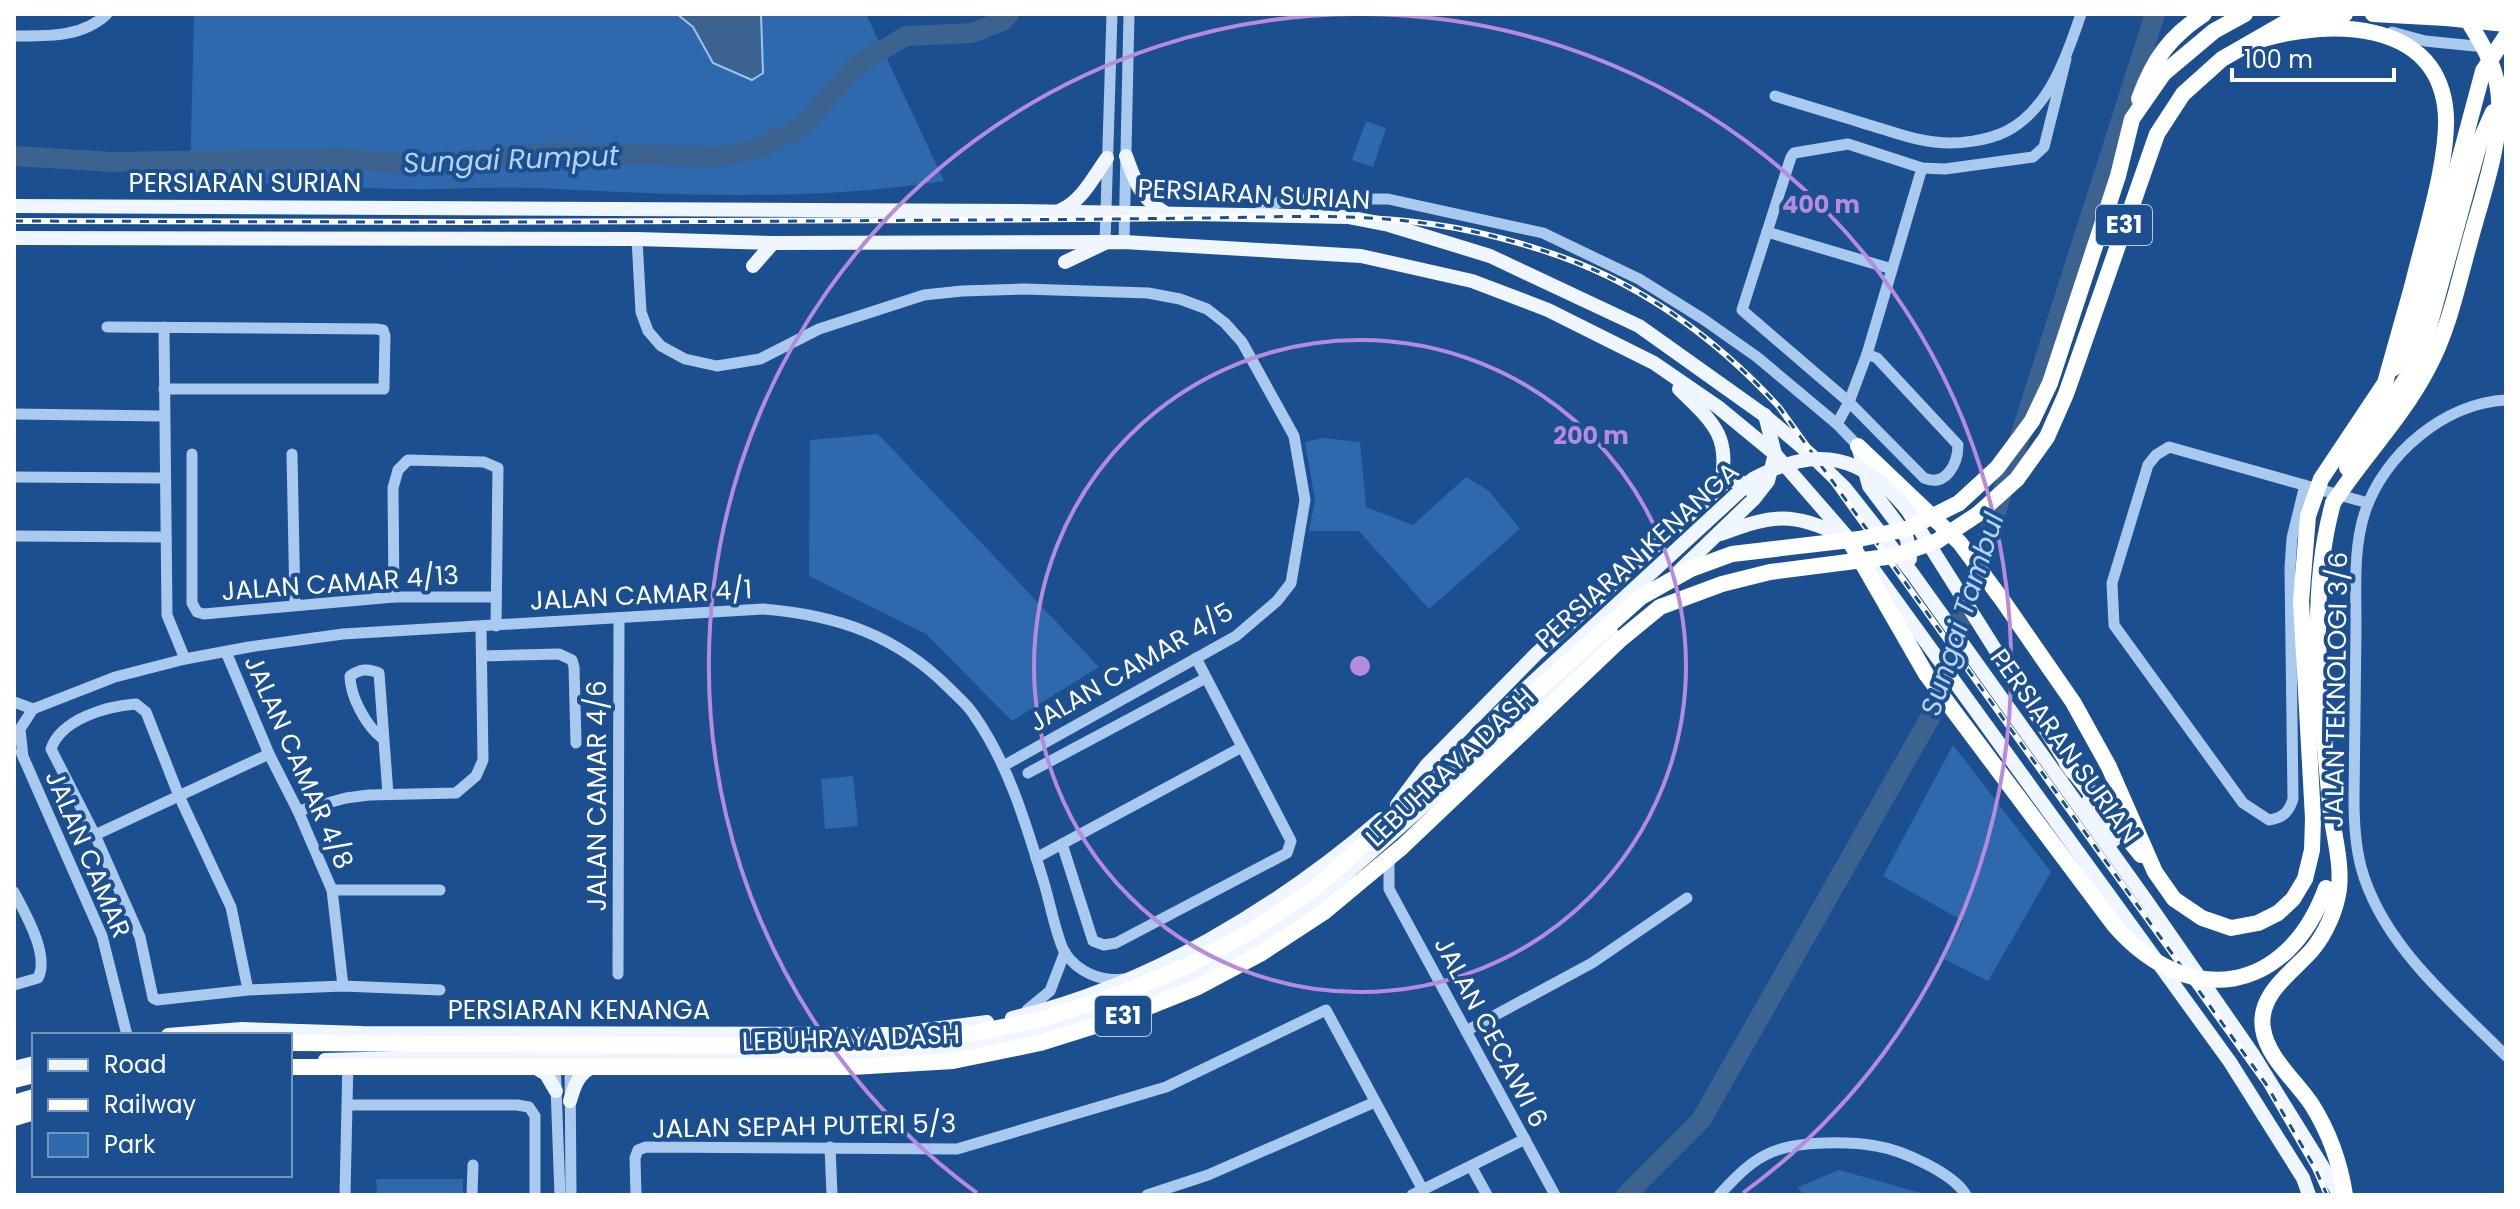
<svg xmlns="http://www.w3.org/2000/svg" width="2520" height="1209" viewBox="0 0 2520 1209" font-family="Poppins,sans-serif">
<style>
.green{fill:#2e69ad}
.water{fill:#3c6290;stroke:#9cc4f0;stroke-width:2}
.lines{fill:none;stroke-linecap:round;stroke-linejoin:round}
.river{stroke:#3c6290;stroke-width:20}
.minor{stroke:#a9c9ee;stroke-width:11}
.major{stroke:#f0f6ff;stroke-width:14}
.highway{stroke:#fff;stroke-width:16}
.rail-casing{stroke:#fff;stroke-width:6}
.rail{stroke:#1b4f8f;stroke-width:3;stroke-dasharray:9;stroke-linecap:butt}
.major-bridge{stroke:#f0f6ff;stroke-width:14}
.highway-bridge{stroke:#fff;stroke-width:16}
.ring{fill:none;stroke:#b68bdc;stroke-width:4}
.labels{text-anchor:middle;stroke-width:8;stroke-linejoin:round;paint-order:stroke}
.shield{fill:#1b4f8f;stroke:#bbcadd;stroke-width:2}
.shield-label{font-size:24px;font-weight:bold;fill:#fff}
.street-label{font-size:26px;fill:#fff;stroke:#1b4f8f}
.water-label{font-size:28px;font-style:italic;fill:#b5d3f5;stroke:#1b4f8f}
.centre{fill:#b68bdc;stroke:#1b4f8f;stroke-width:4}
.ring-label{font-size:24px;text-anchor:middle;font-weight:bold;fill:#b68bdc;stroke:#1b4f8f;stroke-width:8;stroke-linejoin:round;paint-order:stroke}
</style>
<rect width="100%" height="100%" fill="#1b4f8f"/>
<g class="green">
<path d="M194 14H866L944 181C809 202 673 195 537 188 493 186 448 190 403 189 332 188 261 182 190 179Z"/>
<polygon points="1366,121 1386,128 1373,167 1352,160"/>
<polygon points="878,434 1099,667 1012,721 926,634 809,576 810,440"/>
<polygon points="1323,438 1360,442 1366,507 1413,525 1466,477 1489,491 1520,529 1429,609 1359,531 1309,531 1315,500 1305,442"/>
<polygon points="1953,745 2051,872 1988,981 1944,959 1963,921 1883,876"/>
<polygon points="853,776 858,826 825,829 821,779"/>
<polygon points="1839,1170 1921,1193 1922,1195 1803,1195 1798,1187"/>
<polygon points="376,1179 463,1179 463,1195 377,1195"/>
</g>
<polygon class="water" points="677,14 761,14 763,73 752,80 713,63 693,27"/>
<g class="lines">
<g class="river">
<polyline points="14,156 113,162 341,158 412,165 559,152 717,157 757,149 801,127 857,65 906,36 972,33 1002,21 1009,14"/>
<polyline points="1626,1195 1701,1120 1930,718 2155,14"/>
</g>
<g class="minor">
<polyline points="2392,32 2425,41 2485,47"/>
<path d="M14 36C46 36 82 38 107 14"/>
<path d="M1775 96C1806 106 1838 115 1869 125 1891 131 1912 140 1935 142 1956 145 1987 141 2007 131 2049 109 2067 56 2081 14"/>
<polyline points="1254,215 1285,199 1388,199 1543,233 1639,279 1703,319 1757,357 1837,424 1858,446"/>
<polyline points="1767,232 1892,269"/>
<polyline points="637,239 641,312 648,331 661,346 685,359 717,366 760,359 819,329 924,295 962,291 1024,289 1148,293 1180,299 1207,309 1225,323 1242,342 1294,436 1305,500 1291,583 1277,601 1236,636 1005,765"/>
<polyline points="1124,242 1129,14"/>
<polyline points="1105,243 1112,14"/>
<polyline points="107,327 376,329 383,330 385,336 384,389 164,389"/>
<polyline points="164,327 167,615 185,659"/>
<path d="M1867 354 1877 358 1958 445C1958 463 1946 488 1924 478L1849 402 1742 310 1791 157 1794 153 1848 144 1922 168 1945 169 2033 157 2044 147 2066 59"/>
<path d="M2506 400C2445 403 2384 454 2365 512 2353 548 2356 590 2356 627 2355 685 2355 742 2354 799 2354 822 2355 844 2361 867 2382 945 2452 1001 2506 1056"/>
<polyline points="14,414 163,416"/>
<polyline points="1837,424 1849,402 1867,354 1922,168"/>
<polyline points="192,454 192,603 197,612 204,614 394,597 496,597"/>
<polyline points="292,454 295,604"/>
<polyline points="14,477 164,478"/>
<path d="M2305 485 2292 538 2290 568 2293 799C2289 812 2283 818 2269 820L2243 803 2114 625 2112 583 2148 465 2156 455 2169 447 2368 503"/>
<polyline points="14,536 166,537"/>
<polyline points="394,597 393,488 398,470 408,460 484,462 498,468 496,626"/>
<polyline points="226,652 269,754 298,811 332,890 343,986"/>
<polyline points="482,656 559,654 572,660 574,667 576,743"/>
<polyline points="14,702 33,709"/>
<path d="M382 738C366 726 350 696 350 676 360 669 368 668 379 673L388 794"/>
<polyline points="21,752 102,936 127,1035"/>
<path d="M23 757 20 729 33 709 115 677 185 659 249 647 343 634 763 609C837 615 896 635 949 688 958 697 968 705 974 715 1009 765 1026 824 1044 883 1049 899 1057 940 1065 953 1078 972 1101 982 1123 979"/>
<polyline points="1028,773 1206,678"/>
<polyline points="298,811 346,798 369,795 456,793 476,776 483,760 481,627"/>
<polyline points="95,835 269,754"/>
<polyline points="1062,844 1093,941 1104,945 1116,943 1287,853 1291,841 1196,658"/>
<polyline points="1389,855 1389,889 1555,1195"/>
<polyline points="1036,858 1242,747"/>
<polyline points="332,890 440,890"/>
<path d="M14 892C25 913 50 955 38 978L14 985"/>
<polyline points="618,974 619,618"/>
<path d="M248 990 231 907 179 796 146 712 136 704C107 706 61 719 51 749L95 835 140 937 153 998 157 1000 248 990 294 988 343 986 440 990"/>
<polyline points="1027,1010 1050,991 1065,952"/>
<polyline points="1466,1031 1592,963 1687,898"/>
<polyline points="555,1060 560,1195"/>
<polyline points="570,1060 571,1195"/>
<polyline points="348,1105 517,1105 529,1107 535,1116 535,1195"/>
<polyline points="830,1147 832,1195"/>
<polyline points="1471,1166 1487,1195"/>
<polyline points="345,1195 348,1060"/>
<polyline points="472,1195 473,1165"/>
<polyline points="636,1195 635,1158 638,1150 646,1147 957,1149 1166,1087 1326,1010 1423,1190"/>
<polyline points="1147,1195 1208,1175 1375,1102"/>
<polyline points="1412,1195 1525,1139"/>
<path d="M1719 1195C1735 1178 1750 1161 1772 1152 1798 1141 1848 1141 1876 1146 1902 1150 1953 1173 1966 1195"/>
</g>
<g class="major">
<path d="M1126 156C1136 184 1140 197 1165 213"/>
<polyline points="14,206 1021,211 1348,217 1389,225 1490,256 1639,326 1764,415 1810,454 1845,488 1912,573 2146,900 2252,1053 2340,1195"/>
<path d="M1061 210C1082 201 1094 176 1107 158"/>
<polyline points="14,238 637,239 773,243 1124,242 1361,256 1472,281 1548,310 1654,363 1718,407 1775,454 1856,547"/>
<polyline points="1065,262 1105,243"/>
<polyline points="753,266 773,243"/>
<path d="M1679 389C1713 422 1732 437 1720 487"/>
<polyline points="1858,446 1869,486 1902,530 1907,539 1910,559"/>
<path d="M1721 534C1772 515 1792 511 1842 536"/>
<polyline points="1873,569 2230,1062 2303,1178 2309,1195"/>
<polyline points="1677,573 1754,499 1768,481 1775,454 1765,415"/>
<polyline points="2022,692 2072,772"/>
<polyline points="2089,800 2114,840"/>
<polyline points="1397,805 1426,766 1536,654 1728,480 1741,482 1752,491"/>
<path d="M1012 1018C1148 986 1276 909 1381 819"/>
<polyline points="168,1035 242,1029 362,1033 893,1034 987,1022"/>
<path d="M325 1060 474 1056 869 1057C1012 1046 1152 1006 1275 930 1310 908 1339 880 1369 854 1452 782 1532 708 1612 634"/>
<polyline points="533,1066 546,1074 556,1091"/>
<polyline points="14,1068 34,1063"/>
<path d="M570 1101C575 1083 579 1073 596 1065"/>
</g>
<g class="highway">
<polyline points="2446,18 2506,24"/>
<path d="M2263 39C2328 20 2433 19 2445 106 2452 152 2423 240 2412 287"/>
<path d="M2139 99C2153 60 2169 37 2204 14"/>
<polyline points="1858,446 1960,543 2003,601 2073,702 2109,767 2155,872 2174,899 2202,918 2231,928 2258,923 2278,913 2293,899 2305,879 2312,850 2313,818"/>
<polyline points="1959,503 1997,468 2032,421 2050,383 2118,176 2132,119 2164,73 2214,31 2245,14"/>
<path d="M2333 503C2306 602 2322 704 2330 805 2333 833 2342 861 2339 889 2336 910 2326 933 2312 950 2293 972 2257 994 2263 1029 2267 1057 2296 1081 2312 1105 2329 1132 2340 1163 2345 1195"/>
<polyline points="1849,540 1926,674"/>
<polyline points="2067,763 2141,855"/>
<polyline points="14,1080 34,1075"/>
<polyline points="14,1103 34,1097"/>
<polyline points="14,1118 34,1112"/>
</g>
<g class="rail-casing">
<path id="rail" d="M14 221C322 222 630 223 938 220 1026 220 1114 219 1203 218 1278 217 1357 213 1431 224 1467 229 1504 238 1538 249 1634 278 1712 334 1779 407L2266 1084 2315 1168 2327 1195"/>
</g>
<use href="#rail" class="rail"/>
<path class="major-bridge" d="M1495 717 1753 479C1817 444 1864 455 1908 511L2022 692"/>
<g class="highway-bridge">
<polyline points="2373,14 2446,18"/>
<polyline points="2394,368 2406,351 2424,292 2483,71 2506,36"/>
<polyline points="2347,468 2411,371 2427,334 2480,141 2493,112"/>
<path d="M2333 503C2363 457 2402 418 2428 368 2449 329 2458 284 2470 241 2482 196 2501 145 2499 98 2497 65 2480 41 2464 14"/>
<path d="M1926 674 2114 925C2188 1010 2287 995 2326 888"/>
<polyline points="2313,818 2301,601 2308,516 2321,479 2385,383 2412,287"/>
<polyline points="290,1043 862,1046 948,1038 1042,1019 1116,995 1185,967 1250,932 1315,888 1641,597 1691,569 1732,554 1859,539 1907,529 1959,503"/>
<polyline points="290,1067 852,1067 953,1061 1040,1043 1126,1016 1198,987 1260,954 1324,912 1402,847 1621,639 1660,607 1722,584 1770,572 1894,556 1937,541 1978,514 2017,479 2047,437 2066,394 2157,134 2183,94 2222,59 2283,24 2345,14"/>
</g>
</g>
<g class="ring">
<circle cx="1360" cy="666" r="326"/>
<path d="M977 1193A652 652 0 0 1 1354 14M1366 14A652 652 0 0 1 1743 1193"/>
</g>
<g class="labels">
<g class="shield">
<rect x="2096" y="205" width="56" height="40" rx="6"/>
<rect x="1095" y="996" width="56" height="40" rx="6"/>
</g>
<g class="shield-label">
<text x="2124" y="233">E31</text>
<text x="1123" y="1024">E31</text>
</g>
<g class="street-label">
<text x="245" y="192">PERSIARAN SURIAN</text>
<text transform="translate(1254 194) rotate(3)" y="9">PERSIARAN SURIAN</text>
<text transform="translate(1637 555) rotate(-42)" y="9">PERSIARAN KENANGA</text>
<text transform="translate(340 583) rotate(-4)" y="9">JALAN CAMAR 4/13</text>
<text transform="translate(641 595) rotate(-3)" y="9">JALAN CAMAR 4/1</text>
<text transform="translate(1131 667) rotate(-30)" y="9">JALAN CAMAR 4/5</text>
<text transform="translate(2336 690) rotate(-89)" y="9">JALAN TEKNOLOGI 3/6</text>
<text transform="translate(2065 746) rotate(54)" y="9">PERSIARAN SURIAN</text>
<text transform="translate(299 762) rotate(66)" y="9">JALAN CAMAR 4/8</text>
<text transform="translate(1450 767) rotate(-43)" y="9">LEBUHRAYA DASH</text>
<text transform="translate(597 796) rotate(-90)" y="9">JALAN CAMAR 4/6</text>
<text transform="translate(88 854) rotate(67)" y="9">JALAN CAMAR</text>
<text x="579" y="1019">PERSIARAN KENANGA</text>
<text transform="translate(1491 1032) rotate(62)" y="9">JALAN CECAWI 6</text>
<text transform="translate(851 1038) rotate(-2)" y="9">LEBUHRAYA DASH</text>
<text transform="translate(804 1126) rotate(-1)" y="9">JALAN SEPAH PUTERI 5/3</text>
</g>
<g class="water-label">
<text transform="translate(511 159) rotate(-2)" y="10">Sungai Rumput</text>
<text transform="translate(1962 614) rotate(-72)" y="10">Sungai Tambul</text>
</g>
</g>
<circle cx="1360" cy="666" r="12" class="centre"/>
<g class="ring-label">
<text x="1821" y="213">400 m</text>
<text x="1591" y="444">200 m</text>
</g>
<rect width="2520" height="1209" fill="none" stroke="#ffffff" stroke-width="32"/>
<rect x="32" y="1033" width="260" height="144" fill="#1b4f8f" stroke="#7695bc" stroke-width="2"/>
<rect x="48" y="1059" width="40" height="12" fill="#f0f6ff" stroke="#7695bc" stroke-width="2"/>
<text x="104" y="1073" font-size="24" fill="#ffffff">Road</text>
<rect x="48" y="1099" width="40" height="12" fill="#ffffff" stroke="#7695bc" stroke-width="2"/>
<text x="104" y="1113" font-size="24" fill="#ffffff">Railway</text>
<rect x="48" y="1133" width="40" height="24" fill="#2e69ad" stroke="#7695bc" stroke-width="2"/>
<text x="104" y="1153" font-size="24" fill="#ffffff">Park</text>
<path d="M2232 68v12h162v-12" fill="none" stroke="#ffffff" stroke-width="4"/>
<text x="2244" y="68" font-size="24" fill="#ffffff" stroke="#1b4f8f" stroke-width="6" paint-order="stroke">100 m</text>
</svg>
